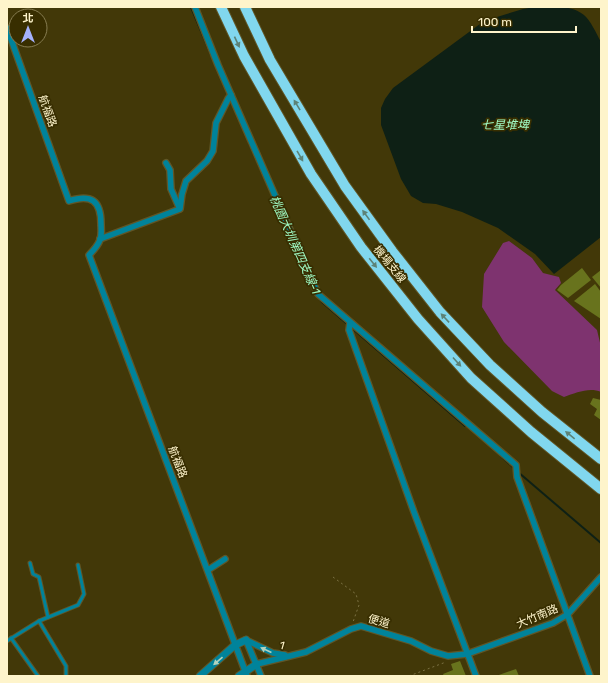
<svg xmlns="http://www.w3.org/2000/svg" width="608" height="683" viewBox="0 0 608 683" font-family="Rubik,'Noto Sans TC',sans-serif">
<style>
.green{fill:#7e336f}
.water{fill:#0e2015}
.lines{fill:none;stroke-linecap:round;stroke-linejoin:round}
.stream{stroke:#0e2015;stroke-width:2}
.building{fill:#68731d}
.service-casing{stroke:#605627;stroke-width:5}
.minor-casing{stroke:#605627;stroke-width:8}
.tertiary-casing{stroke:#605627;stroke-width:9}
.motorway-casing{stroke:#605627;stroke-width:12}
.path{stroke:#7b7143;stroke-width:1;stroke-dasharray:2 3;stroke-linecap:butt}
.service{stroke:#00839b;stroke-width:3}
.minor{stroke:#00839b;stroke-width:5.5}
.tertiary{stroke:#00839b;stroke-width:7}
.motorway{stroke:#81d7ee;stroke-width:10}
.oneway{fill:#5c8277}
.oneway2{fill:#b2d2bd}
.labels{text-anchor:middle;stroke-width:3.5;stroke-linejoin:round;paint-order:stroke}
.street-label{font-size:11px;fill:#fef4cb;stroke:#382e00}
.water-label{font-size:12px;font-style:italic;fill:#9ff9c2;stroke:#382e00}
</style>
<rect width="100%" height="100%" fill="#423808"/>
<path class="green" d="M509 241 532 258 543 273 559 277 561 283 555 290 597 330 601 347V392C589 387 576 393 564 397L552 391 504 342 482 307 484 274 503 243Z"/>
<path class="water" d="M535 7C551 7 571 4 584 15 591 21 596 33 601 42V237L554 274 535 254 498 228 462 212 436 204 423 203 411 196 401 179 381 125V108L385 99 393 88 484 21 523 9Z"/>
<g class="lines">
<g class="stream">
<polyline points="191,7 211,55"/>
<polyline points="249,143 312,286"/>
<polyline points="316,295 323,303 465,426"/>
<polyline points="501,456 515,469"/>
<polyline points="518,472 601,543"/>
</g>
</g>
<g class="building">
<polygon points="582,268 591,280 568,298 557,290 561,285"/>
<polygon points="601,270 601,288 592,277"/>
<polygon points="595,284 601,292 601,319 574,301"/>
<polygon points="593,398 601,400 601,420 594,415 597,409 590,404"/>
<polygon points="460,661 466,676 444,676 443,674 453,670 451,664"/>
<polygon points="516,669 519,676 496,676"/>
</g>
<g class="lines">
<g class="service-casing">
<g id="service">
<polyline points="30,563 33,574 39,577 48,617"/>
<polyline points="39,621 66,666 66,676"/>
<polyline points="11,638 38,676"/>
<polyline points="7,641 39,621 78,605 84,594 78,565"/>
</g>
</g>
<g class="minor-casing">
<g id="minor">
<polyline points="195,7 218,65 318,294 516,465 517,477 590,676"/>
<path d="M7 28 69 201C91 194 101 200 101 224 101 228 102 235 100 240 98 245 93 251 89 255L247 676"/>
<polyline points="166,163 170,170 171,189 179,207"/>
<polyline points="100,239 180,209 182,194 186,181 207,161 213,151 216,123 228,99 231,95"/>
<polyline points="350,323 349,330 414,512 476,676"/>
<polyline points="208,570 225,559"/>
<polyline points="246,640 273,653 285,655"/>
<polyline points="246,640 261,676"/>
<polyline points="257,664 306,652 351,629 361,626 411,641 431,651 448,656 467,654 553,623 568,614 601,577"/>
</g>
</g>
<g class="tertiary-casing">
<g id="tertiary">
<polyline points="200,676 235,645 246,640"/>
<polyline points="239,676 257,664"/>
</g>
</g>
<g class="motorway-casing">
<g id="motorway">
<polyline points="221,7 244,56 311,174 361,247 418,319 471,378 531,432 601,489"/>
<polyline points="245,7 270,60 345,186 392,251 440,312 490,365 542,412 601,459"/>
</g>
</g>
<g class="path">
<polyline points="333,577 356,594 359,605 353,622"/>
<polyline points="409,676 446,662"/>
</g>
<use href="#service" class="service"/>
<use href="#minor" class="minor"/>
<use href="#tertiary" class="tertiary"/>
<use href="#motorway" class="motorway"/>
</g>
<defs><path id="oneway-solid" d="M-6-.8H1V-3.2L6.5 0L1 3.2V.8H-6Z"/></defs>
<g class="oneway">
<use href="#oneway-solid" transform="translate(237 42) rotate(65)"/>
<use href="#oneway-solid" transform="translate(297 105) rotate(-121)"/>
<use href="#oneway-solid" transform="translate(300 156) rotate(60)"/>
<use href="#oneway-solid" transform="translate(366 215) rotate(-126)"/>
<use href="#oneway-solid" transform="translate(373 263) rotate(51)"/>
<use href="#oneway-solid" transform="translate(445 318) rotate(-133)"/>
<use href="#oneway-solid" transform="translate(457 362) rotate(48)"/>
<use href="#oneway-solid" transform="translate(570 435) rotate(-141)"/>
</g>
<g class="oneway2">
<use href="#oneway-solid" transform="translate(266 650) rotate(-155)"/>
<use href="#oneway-solid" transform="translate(218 661) rotate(139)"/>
</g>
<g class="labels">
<g class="street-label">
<text transform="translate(48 111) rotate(70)" y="4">航福路</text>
<text transform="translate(390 264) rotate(51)" y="4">機場支線</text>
<text transform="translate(178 462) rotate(69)" y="4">航福路</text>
<text transform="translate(537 616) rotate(-23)" y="4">大竹南路</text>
<text transform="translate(379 621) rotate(16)" y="4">便道</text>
<text transform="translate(282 645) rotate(16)" y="4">1</text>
</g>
<g class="water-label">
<text x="505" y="129">七星堆埤</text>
<text transform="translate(295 245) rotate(66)" y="4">桃園大圳第四支線-1</text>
</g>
</g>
<rect width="608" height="683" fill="none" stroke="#fef4cb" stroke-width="16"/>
<g transform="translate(28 28)"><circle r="19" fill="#382e00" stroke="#877d51"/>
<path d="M0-3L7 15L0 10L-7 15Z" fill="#a5b1fc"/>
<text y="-6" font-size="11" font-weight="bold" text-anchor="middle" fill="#fef4cb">北</text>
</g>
<path d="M472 26v6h104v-6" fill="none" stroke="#fef4cb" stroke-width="2"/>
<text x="478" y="26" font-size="12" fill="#fef4cb" stroke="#382e00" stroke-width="3" paint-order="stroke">100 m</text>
</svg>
